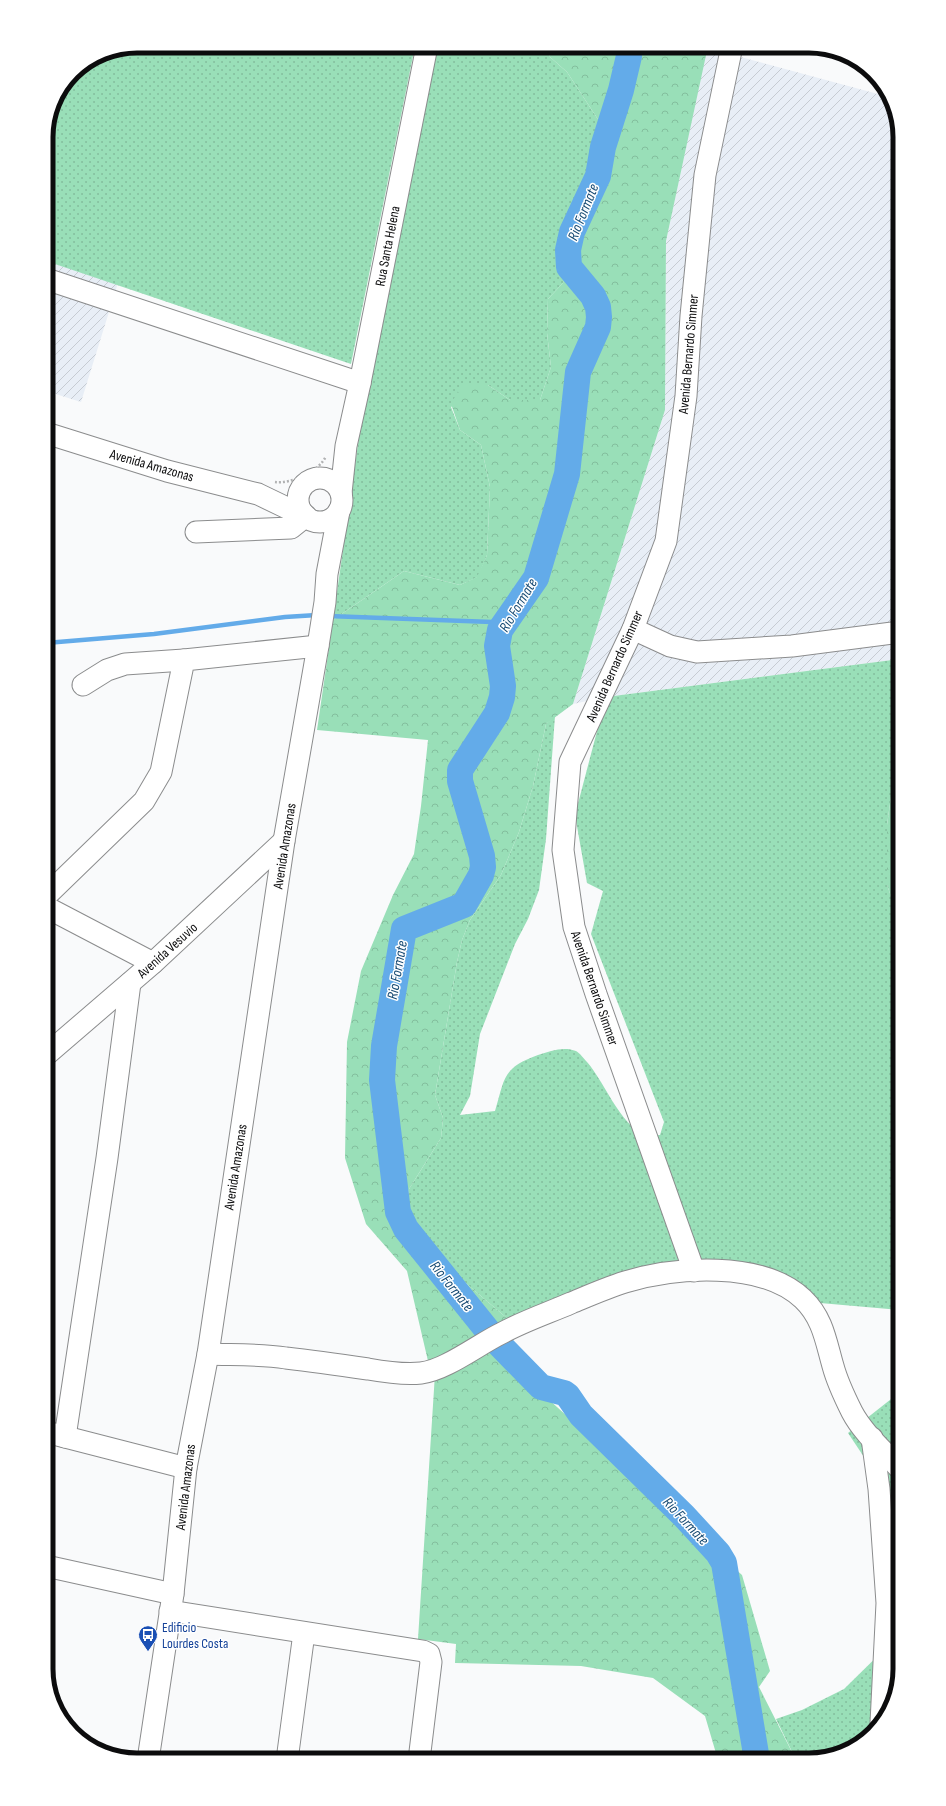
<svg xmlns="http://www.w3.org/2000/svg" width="946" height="1806" viewBox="0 0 946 1806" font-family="'Sofia Sans Condensed',sans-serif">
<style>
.industrial{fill:url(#industrial-furrows)}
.grass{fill:url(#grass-dots)}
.forest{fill:url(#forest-crowns)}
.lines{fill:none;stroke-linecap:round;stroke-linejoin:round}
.stream{stroke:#63abe9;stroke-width:4.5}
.river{stroke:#63abe9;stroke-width:26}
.minor-casing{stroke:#8b8c8d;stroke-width:23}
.path{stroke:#b1b2b3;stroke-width:2.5;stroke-dasharray:2 2;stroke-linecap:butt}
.minor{stroke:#fff;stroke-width:21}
.labels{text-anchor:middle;stroke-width:3;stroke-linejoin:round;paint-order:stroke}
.street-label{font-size:14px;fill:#0c0c0d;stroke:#fff}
.transit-label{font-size:14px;fill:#164399;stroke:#fff;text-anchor:start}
.water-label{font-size:15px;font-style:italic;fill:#164a73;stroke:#fff}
.rim{fill:none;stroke:#0c0c0d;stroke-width:5}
</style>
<defs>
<pattern id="industrial-furrows" width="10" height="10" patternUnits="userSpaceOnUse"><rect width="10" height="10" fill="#e8eef6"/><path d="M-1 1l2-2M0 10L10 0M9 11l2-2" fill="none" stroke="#c6cbd2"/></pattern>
<pattern id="grass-dots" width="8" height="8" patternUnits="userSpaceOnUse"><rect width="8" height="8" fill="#99dfb8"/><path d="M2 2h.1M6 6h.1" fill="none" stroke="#83be9d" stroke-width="1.8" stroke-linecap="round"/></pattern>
<pattern id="forest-crowns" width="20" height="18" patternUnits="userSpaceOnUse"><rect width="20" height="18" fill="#99dfb8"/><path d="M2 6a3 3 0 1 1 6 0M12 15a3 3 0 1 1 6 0" fill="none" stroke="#83be9d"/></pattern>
</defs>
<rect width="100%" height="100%" fill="#f9fafb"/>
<g class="industrial">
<polygon points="707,48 889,97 893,102 900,137 900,659 606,697 573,704 665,410 666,241"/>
<polygon points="46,261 118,283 81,402 46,391"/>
</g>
<g class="grass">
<polygon points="137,46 415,46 351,364 46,261 46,131 53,102 73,72 102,53"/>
<polygon points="437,46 547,46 550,57 567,72 601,124 606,179 598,203 585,231 576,265 562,284 548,299 547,333 551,367 540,400 510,400 488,385 451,407 460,430 481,445 490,487 487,555 478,577 460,585 404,571 333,620 360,430"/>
<path d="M900 659V764L894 775 887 825V885L900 922V1310L820 1303 771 1274 716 1259 655 1265 508 1319 421 1245 404 1222 409 1189 441 1138 443 1118 435 1095 457 962 462 940 470 920 501 875 519 832 533 786 546 724 555 716 546 839 539 890 528 919 515 944 480 1034 470 1096 460 1115 495 1111C505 1078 502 1068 538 1055 550 1051 564 1046 576 1051 580 1053 584 1059 587 1062 604 1081 620 1125 645 1135 649 1136 655 1135 660 1135L664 1122 591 934 603 891 587 883 575 815 606 697Z"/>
<polygon points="900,1392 900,1511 848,1433"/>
<polygon points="900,1634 900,1669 885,1720 844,1753 809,1760 796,1760 776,1719 802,1710 844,1689"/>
</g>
<g class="forest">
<polygon points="547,46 708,46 666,241 665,410 573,704 546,724 533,786 519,832 501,875 470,920 462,940 457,962 435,1095 443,1118 441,1138 409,1189 404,1222 421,1245 508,1319 481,1338 742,1575 770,1671 759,1687 796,1760 718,1760 705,1716 653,1678 581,1666 455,1663 456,1644 418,1639 436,1358 428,1361 407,1271 366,1224 345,1158 347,1042 361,971 393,895 414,854 421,806 428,740 317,730 333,620 404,571 460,585 477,577 487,555 490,487 481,445 460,430 451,404 462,384 488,385 510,400 540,400 551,367 547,333 548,299 562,284 576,265 585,231 598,203 606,179 601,124 567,72 550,57"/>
<polygon points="900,764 900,922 887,885 887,825 894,775"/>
</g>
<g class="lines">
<g class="stream">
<polyline points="328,616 492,622 501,628"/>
<polyline points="46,643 154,634 285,617 317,615"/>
</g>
<polyline class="river" points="629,46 629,56 621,90 603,147 598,176 572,232 568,250 569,267 593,296 598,307 599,317 598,327 578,372 567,474 536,578 500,630 497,646 503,686 502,697 497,713 460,770 460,781 482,856 483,867 481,875 464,905 404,929 384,1046 382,1080 398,1212 406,1229 496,1341 541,1387 564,1393 568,1396 581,1415 684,1516 718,1553 724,1563 757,1760"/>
<g class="minor-casing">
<g id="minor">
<polyline points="46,279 360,383"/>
<polyline points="46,433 167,471 258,494 287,508 302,512"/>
<circle cx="320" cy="500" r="22"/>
<polyline points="341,493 346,446 360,383 427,46"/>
<polyline points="196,532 291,528 306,516"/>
<polyline points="633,629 670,646 697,652 792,646 900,632"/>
<polyline points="83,685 107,670 125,664 184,660"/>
<polyline points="46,896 144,801 161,772 184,660 318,646"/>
<polyline points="46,907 153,963"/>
<polyline points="46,1055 153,963 284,841"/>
<polyline points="694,1271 596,994 574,927 563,850 570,762 633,629 666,541 686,396 691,316 705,175 732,46"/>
<path d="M208 1354C233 1355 260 1354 286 1358 313 1361 341 1365 368 1369 385 1372 404 1375 421 1373 446 1370 479 1344 502 1333 524 1321 548 1313 571 1303 588 1296 606 1288 625 1282 675 1267 762 1260 803 1299 823 1318 826 1342 833 1366 837 1381 845 1398 852 1412 863 1433 884 1451 900 1469"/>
<polyline points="46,1432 186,1468"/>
<polyline points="65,1437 107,1158 130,983"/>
<polyline points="872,1438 879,1489 887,1603 881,1723"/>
<polyline points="46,1566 173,1594"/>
<polyline points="170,1611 423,1651 429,1654 431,1662 419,1760"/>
<polyline points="148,1760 173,1594 186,1468 208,1354 284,841 318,646 325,602 327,574 339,511"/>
<polyline points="287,1760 304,1633"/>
</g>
</g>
<path class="path" d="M275 482C291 484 319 472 326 456"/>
<use href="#minor" class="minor"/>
</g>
<defs>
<g id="bus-pin" transform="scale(1)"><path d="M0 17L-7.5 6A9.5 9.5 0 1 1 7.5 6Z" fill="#1a4fb4" stroke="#fff"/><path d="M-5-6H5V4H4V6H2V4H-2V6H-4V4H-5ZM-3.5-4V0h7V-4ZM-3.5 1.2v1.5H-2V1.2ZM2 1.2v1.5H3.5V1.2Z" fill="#fff"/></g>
</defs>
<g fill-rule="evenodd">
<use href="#bus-pin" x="148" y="1635"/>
</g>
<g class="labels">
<g class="street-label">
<text transform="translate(387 246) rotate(-79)" y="5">Rua Santa Helena</text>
<text transform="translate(688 354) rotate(-85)" y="5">Avenida Bernardo Simmer</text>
<text transform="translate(152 465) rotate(16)" y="5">Avenida Amazonas</text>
<text transform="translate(614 666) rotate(-66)" y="5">Avenida Bernardo Simmer</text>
<text transform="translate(284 846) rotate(-81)" y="5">Avenida Amazonas</text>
<text transform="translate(167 950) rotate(-42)" y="5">Avenida Vesuvio</text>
<text transform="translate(595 988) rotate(71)" y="5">Avenida Bernardo Simmer</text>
<text transform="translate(235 1167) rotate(-81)" y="5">Avenida Amazonas</text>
<text transform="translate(185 1487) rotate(-83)" y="5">Avenida Amazonas</text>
</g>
<g class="transit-label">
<text x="162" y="1632">Edificio<tspan x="162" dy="16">Lourdes Costa</tspan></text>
</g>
<g class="water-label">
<text transform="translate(583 212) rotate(-68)" y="5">Rio Formate</text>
<text transform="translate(518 605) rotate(-59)" y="5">Rio Formate</text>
<text transform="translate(397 970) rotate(-80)" y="5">Rio Formate</text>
<text transform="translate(452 1286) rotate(51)" y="5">Rio Formate</text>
<text transform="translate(686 1521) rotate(47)" y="5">Rio Formate</text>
</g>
</g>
<path d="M0 0H946V1806H0ZM137 53H809A84 84 0 0 1 893 137V1669A84 84 0 0 1 809 1753H137A84 84 0 0 1 53 1669V137A84 84 0 0 1 137 53Z" fill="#fff" fill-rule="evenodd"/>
<path class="rim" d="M137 53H809A84 84 0 0 1 893 137V1669A84 84 0 0 1 809 1753H137A84 84 0 0 1 53 1669V137A84 84 0 0 1 137 53Z"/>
</svg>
